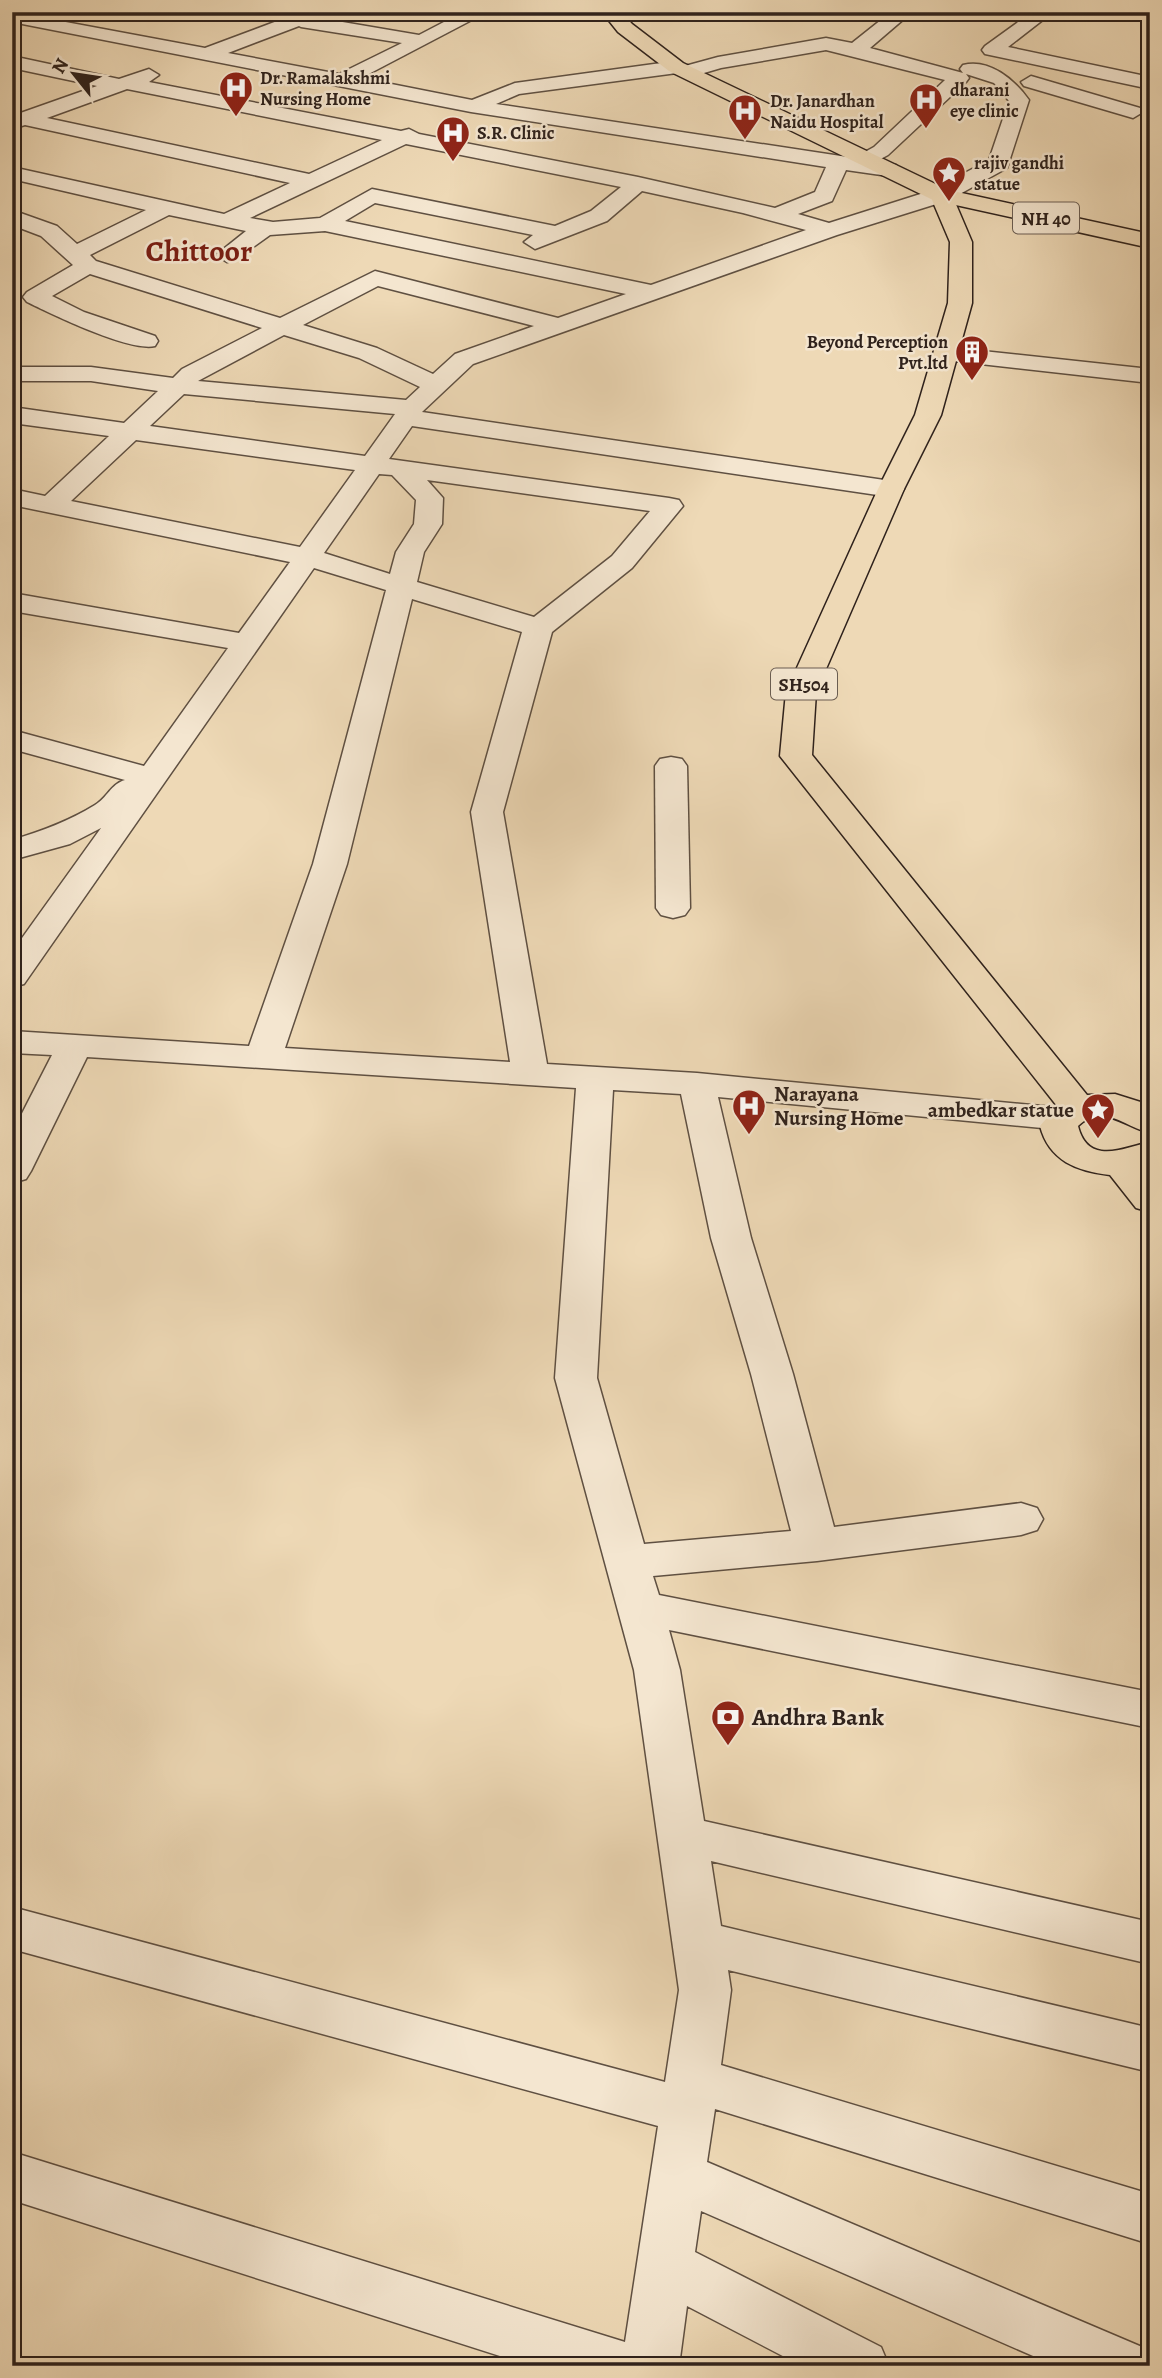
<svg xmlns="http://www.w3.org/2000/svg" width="1162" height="2378" viewBox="0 0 1162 2378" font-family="Alegreya,serif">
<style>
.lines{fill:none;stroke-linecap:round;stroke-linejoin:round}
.minor-casing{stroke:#5f5042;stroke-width:3}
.major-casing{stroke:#2f221c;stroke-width:3}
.highway-casing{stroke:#2f221c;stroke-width:3}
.minor{fill:#f4e6d0;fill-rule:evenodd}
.major{fill:#eed9b6;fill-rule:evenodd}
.highway{fill:#eed9b6;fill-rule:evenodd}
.labels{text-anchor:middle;stroke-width:5;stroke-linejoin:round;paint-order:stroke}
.far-poi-label{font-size:18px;font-weight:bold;fill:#2f221c;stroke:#f4e6d0;text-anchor:start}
.shield{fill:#f4e6d0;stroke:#6a5d52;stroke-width:2}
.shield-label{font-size:19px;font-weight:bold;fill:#2f221c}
.poi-label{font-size:21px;font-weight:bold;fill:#2f221c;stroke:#f4e6d0;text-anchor:start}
.near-poi-label{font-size:24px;font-weight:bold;fill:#2f221c;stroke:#f4e6d0;text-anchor:start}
.far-town-label{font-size:30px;font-weight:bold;fill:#7a1f14;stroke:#f4e6d0}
</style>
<rect width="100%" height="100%" fill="#eed9b6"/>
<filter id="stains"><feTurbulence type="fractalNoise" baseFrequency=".00286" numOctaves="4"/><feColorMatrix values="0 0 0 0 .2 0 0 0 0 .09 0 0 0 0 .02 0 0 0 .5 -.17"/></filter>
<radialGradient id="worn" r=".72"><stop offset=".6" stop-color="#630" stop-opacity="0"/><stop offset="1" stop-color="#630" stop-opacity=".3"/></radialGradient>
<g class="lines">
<g class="minor-casing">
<g id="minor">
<path d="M12 12 205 48 301 12H328L319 18 419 35 463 12H487L361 78 472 100 515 83 676 61 685 66 718 57 826 38 852 43 891 12H912L870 48 963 73 960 69 963 65C989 58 1015 80 1029 100L1007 168 949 200 837 235 473 364 422 412 891 481 900 483 904 489 900 495 891 497 412 426 389 459 669 498 679 500 683 506 632 568 552 632 503 812 547 1064 697 1073 1063 1108 1076 1111 1082 1119 1076 1127 1063 1130 718 1097 751 1238 793 1374 834 1527 1021 1503 1037 1508 1043 1519 1037 1530 1021 1535 817 1561 653 1576 659 1595 1150 1692V1728L669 1630 680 1670 704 1821 1150 1922V1964L711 1861 721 1926 1150 2028V2072L728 1970 731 1990 721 2065 1150 2194V2244L715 2109 707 2162 1142 2347 1150 2366H1056L701 2211 695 2252 881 2347 889 2366H802L687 2306 679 2366H531L12 2200V2152L625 2342 658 2126 12 1949V1907L665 2082 679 1990 634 1670 555 1378 576 1088 87 1057 31 1171 26 1179 12 1183V1133L52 1055 12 1053V1031L249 1046 313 864 386 590 314 568 24 984 12 987V952L101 828 70 844 12 860V840C42 831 69 821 95 805 107 798 111 784 125 780L12 749V730L144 766 228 648 12 611V593L239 633 290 562 12 505V489L45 496 109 436 12 423V407L124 423 158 391 91 381H12V367H91L173 378 182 369 262 328 90 274 52 296 84 312 155 336 158 341 155 346C129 352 52 314 27 302L23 297 27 292 73 265 41 236 12 225V210L57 226 77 244 146 210 12 179V167L224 214 290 183 25 125 12 129V116L97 86 12 68V56L119 79 149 69 159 75 149 82 401 131 409 129 419 134 638 177 775 208 815 192 826 167 471 112 12 22ZM299 26 301 27 402 43 339 74 228 53ZM826 50 945 80 874 147 854 158 496 104 519 94 677 73 687 78 721 68ZM966 74 994 83 1009 101 989 160 933 190 829 223 798 214 832 201 846 170 888 176 896 175 899 170 896 165 875 162 888 155 966 82 969 78ZM127 89 382 140 309 174 47 118ZM406 144 621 187 591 211 555 226 372 189 320 218 273 222 250 218ZM642 191 743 213 806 230 651 285 345 221 375 203 533 235 524 242 535 249 607 221ZM169 215 246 231 216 255 227 262 235 260 270 235 325 231 626 294 558 318 375 271 280 318 96 261 90 255ZM378 286 534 326 455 354 433 374 377 348 303 325ZM284 335 359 358 420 387 406 400 198 381ZM184 394 395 414 365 456 150 426ZM136 440 355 470 300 547 71 501ZM379 474 392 475 416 500 414 524 396 552 390 574 324 553ZM427 480 650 511 612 556 534 617 417 582 424 552 442 524 443 498ZM412 599 522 632 471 812 510 1062 285 1048 347 864ZM613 1090 681 1094 711 1238 751 1374 791 1531 644 1544 597 1378Z"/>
<polygon points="1032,12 1053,12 1008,47 1150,77 1150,89 985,54 982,50 985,46"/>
<polygon points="1031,76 1140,108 1143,112 1133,118 1024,86 1021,82"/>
<polygon points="945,347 1150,369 1150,383 936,359 933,354 936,349"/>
<polygon points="671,757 682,759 687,766 690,908 685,915 673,918 661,915 656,908 655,766 660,759"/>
</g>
</g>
<g class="major-casing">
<path id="major" d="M941 188 952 195 972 242V303L941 415 904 489 816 692 812 755 1087 1095 1115 1094 1150 1105V1133C1124 1127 1103 1102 1078 1126 1088 1166 1123 1148 1150 1142V1168L1145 1169 1150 1175V1212L1136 1208 1110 1175C1077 1171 1049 1161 1040 1126L1057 1106 780 756 786 692 878 489 915 415 948 303 950 242 930 195Z"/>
</g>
<g class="highway-casing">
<polygon id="highway" points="602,12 621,12 632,24 683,63 948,190 1150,234 1150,248 933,200 669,71 618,32"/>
</g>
<use href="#minor" class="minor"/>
<use href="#major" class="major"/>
<use href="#highway" class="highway"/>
</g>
<defs>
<g id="hospital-pin" transform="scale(1.75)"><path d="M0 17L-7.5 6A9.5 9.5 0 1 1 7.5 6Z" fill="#8f2418" stroke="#f4e6d0"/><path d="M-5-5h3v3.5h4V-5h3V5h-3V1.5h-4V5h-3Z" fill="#fff"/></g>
<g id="sight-pin" transform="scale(1.75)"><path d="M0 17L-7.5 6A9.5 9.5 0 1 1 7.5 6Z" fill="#8f2418" stroke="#f4e6d0"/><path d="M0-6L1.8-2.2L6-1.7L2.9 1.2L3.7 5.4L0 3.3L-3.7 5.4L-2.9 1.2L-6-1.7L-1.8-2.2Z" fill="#fff"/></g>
<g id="building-pin" transform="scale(1.75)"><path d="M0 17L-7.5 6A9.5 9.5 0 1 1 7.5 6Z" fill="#8f2418" stroke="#f4e6d0"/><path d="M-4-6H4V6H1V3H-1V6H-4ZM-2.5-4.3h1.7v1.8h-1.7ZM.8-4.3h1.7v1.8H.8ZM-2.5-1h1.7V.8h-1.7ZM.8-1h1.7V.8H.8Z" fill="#fff"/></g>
<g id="bank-pin" transform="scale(1.75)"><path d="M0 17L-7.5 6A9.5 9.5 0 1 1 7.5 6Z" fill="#8f2418" stroke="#f4e6d0"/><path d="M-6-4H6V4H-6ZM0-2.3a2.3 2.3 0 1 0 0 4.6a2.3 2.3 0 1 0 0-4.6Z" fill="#fff"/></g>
</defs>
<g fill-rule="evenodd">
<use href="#hospital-pin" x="236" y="88"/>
<use href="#hospital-pin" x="926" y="100"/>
<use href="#hospital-pin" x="745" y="111"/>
<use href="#hospital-pin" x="453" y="133"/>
<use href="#sight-pin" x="949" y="173"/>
<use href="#building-pin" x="972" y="352"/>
<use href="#hospital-pin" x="749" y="1106"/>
<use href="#sight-pin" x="1098" y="1110"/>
<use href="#bank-pin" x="728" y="1717"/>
</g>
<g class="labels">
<g class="far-poi-label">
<text x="260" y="84">Dr. Ramalakshmi<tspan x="260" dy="21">Nursing Home</tspan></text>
<text x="950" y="96">dharani<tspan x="950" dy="21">eye clinic</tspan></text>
<text x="770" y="107">Dr. Janardhan<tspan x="770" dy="21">Naidu Hospital</tspan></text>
<text x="477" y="139">S.R. Clinic</text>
<text x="974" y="169">rajiv gandhi<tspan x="974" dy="21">statue</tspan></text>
<text x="948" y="348" text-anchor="end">Beyond Perception<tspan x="948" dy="21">Pvt.ltd</tspan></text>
</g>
<g class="shield">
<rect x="1013" y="202.5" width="66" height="31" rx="5"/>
<rect x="771" y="668.5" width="66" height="31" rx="5"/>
</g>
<g class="shield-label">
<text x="1046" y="225">NH 40</text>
<text x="804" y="691">SH504</text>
</g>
<g class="poi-label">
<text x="774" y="1101">Narayana<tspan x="774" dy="24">Nursing Home</tspan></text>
<text x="1074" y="1117" text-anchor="end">ambedkar statue</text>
</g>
<g class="near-poi-label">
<text x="752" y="1725">Andhra Bank</text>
</g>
<g class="far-town-label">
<text x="199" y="261">Chittoor</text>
</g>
</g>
<rect width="1162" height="2378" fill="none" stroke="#eed9b6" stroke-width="42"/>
<rect x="14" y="14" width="1134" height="2350" fill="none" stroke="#2f221c" stroke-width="3.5"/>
<rect x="21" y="21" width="1120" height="2336" fill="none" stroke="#2f221c" stroke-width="2"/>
<g transform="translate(74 74) rotate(300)" stroke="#f4e6d0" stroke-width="5" paint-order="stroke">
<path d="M0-5L12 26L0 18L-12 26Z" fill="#2f221c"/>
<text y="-10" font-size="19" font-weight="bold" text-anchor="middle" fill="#2f221c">N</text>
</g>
<rect width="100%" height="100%" filter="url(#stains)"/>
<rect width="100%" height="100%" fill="url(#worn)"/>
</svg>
